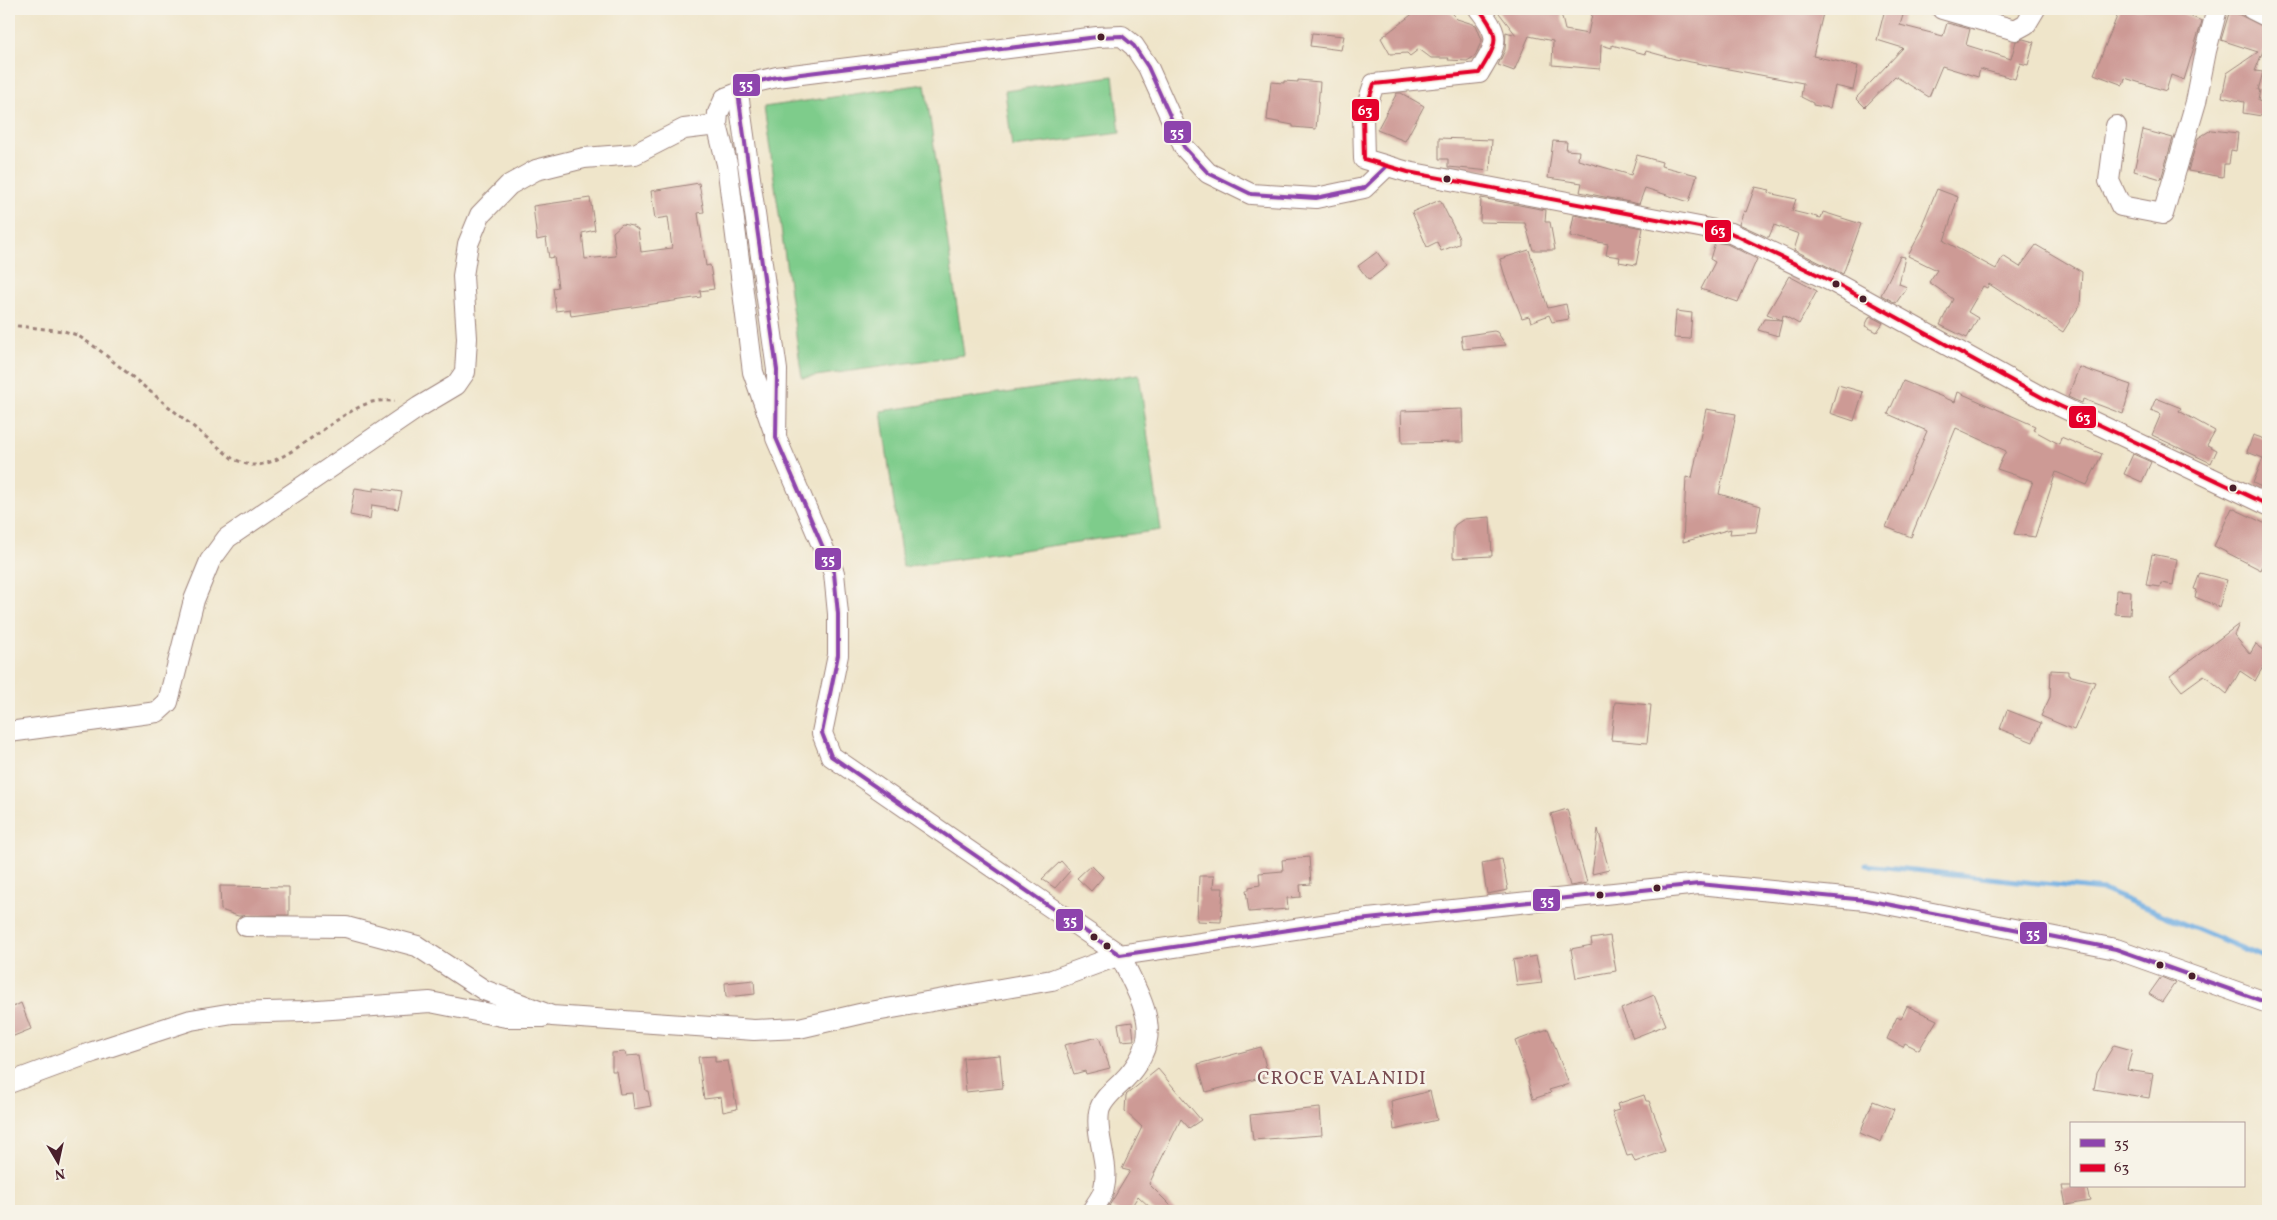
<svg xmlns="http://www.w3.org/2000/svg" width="2277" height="1220" viewBox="0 0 2277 1220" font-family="Vollkorn,serif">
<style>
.green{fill:#7ecc8b;stroke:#64765b}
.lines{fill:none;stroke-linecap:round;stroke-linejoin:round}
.stream{stroke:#6fade2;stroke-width:5}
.building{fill:#cd9a95}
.minor-casing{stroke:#9c827a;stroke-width:22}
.path{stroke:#9c827a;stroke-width:3;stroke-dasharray:4 4;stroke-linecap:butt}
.minor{stroke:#fff;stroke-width:20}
.bus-1-casing{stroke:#f7f3e8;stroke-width:8}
.bus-2-casing{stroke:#f7f3e8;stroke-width:8}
.bus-1{stroke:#8e44ad;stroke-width:4}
.bus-2{stroke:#e4002b;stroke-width:4}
.bus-dot{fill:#4a1f2b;stroke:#f7f3e8;stroke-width:2}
.labels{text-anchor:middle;stroke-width:5;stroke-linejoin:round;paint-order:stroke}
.neighbourhood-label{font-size:19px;letter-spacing:1px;fill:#784a50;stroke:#f7f3e8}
.line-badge{stroke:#f7f3e8;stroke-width:2}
.badge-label{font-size:14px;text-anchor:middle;font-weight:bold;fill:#fff}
</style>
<rect width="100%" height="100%" fill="#f7f3e8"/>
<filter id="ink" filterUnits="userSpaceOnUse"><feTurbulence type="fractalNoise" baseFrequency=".02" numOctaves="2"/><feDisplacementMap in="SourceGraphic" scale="10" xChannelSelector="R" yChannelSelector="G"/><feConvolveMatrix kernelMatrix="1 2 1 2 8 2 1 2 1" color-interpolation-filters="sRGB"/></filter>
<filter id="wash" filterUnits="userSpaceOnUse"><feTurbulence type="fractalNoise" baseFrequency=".0096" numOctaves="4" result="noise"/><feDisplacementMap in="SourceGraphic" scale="20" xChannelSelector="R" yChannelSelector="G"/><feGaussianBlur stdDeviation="1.12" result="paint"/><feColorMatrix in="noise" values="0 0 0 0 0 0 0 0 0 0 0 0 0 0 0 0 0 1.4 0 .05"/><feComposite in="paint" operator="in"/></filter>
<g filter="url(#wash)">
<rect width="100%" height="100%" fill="#efe5ca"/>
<g class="green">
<polygon points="1113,76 1120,133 1012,147 1005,91"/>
<polygon points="925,84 964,355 802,378 764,107"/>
<polygon points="1139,374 1161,530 903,567 881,411"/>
</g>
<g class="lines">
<polyline class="stream" points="1866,865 2103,890 2268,959"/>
</g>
<g id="blocks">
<g class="building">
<polygon points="1419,9 1447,9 1457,19 1476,25 1482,40 1475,56 1467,61 1448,60 1449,58 1431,58 1419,49 1410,56 1407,53 1390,54 1381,38"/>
<polygon points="1496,9 1560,9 1565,30 1588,34 1593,9 1824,9 1813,56 1858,66 1853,90 1835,86 1830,108 1813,105 1813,103 1801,97 1803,83 1675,59 1646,51 1645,54 1612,45 1612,48 1601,45 1600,69 1552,65 1553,41 1529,36 1514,71 1498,65 1505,50 1506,32 1516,35"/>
<polygon points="1885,9 1905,9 1900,25 1943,36 1947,23 1970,29 1966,45 2011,59 2016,41 2023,39 2034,42 2028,65 2020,63 2015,79 1980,69 1978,77 1942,66 1929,97 1895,76 1865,107 1856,98 1903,48 1877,40"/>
<polygon points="2120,9 2171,9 2202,21 2184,80 2171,75 2166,91 2125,78 2123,85 2094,74"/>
<polygon points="2230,10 2268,29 2268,38 2255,71 2263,72 2258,90 2260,90 2258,101 2268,103 2268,117 2243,113 2244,102 2222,97 2227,73 2258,52 2221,40"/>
<polygon points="1312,33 1344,36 1341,50 1310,46"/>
<polygon points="1298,80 1320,82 1316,129 1293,127 1293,125 1267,120 1271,82 1284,83 1284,81 1298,82"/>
<polygon points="1397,93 1401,93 1424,106 1405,141 1377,130"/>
<polygon points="2143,130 2173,138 2161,179 2134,171"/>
<polygon points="2211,130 2238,133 2236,151 2231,150 2229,164 2224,164 2223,177 2188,171 2198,138"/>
<polygon points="1439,138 1492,140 1490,171 1448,167 1448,159 1439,159"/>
<polygon points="1553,141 1567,142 1566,150 1579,151 1578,160 1631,175 1637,155 1662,162 1661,166 1697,175 1689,202 1645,188 1639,204 1580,192 1582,183 1548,178"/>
<polygon points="699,183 704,212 698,213 706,266 710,265 714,289 700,291 701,297 571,316 570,309 556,311 553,288 558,287 554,257 549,258 546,238 537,240 533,206 590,198 595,230 582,233 585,259 616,256 613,232 622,224 632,226 638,230 641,252 672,248 668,217 655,219 651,191"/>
<polygon points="1755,187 1770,190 1768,193 1796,199 1792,211 1821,218 1823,212 1861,224 1843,274 1794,250 1799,234 1774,225 1769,237 1767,237 1739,224 1744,211 1746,212"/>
<polygon points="1937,189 1958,197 1944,241 1996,269 2003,256 2020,267 2036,245 2082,272 2080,305 2063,332 1989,284 1987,288 1983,286 1968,312 1978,318 1967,338 1940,325 1953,299 1929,282 1937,270 1908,256 1924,226 1922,225"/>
<polygon points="1481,198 1546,210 1545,222 1550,222 1555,250 1533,250 1525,223 1480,222"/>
<polygon points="1440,200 1459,238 1459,244 1441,251 1437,242 1427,247 1412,212"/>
<polygon points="1574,215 1643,228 1636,265 1619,262 1620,257 1606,255 1608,244 1570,236"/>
<polygon points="1715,242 1727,244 1757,259 1738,302 1701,289 1715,262 1710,259"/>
<polygon points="1529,250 1548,308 1566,304 1569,319 1552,322 1549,315 1531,322 1529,316 1522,318 1508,282 1507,283 1500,259"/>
<polygon points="1377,252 1387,266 1369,280 1358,266"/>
<polygon points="1900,256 1905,257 1899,284 1907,287 1896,303 1881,295"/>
<polygon points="1789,276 1817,291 1799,324 1783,315 1782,320 1767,314"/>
<polygon points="1676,311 1692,313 1690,339 1674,338"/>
<polygon points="1870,316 1883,323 1877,332 1865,326"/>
<polygon points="1764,319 1782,320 1778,336 1758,330"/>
<polygon points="1494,331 1497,332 1506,345 1463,349 1461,336"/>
<polygon points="2079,367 2131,385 2123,414 2083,399 2082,403 2068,397"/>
<polygon points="1903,381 1955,402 1958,392 2035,426 2033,430 2059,444 2061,437 2102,454 2087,485 2056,472 2035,537 2014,534 2033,481 1997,469 2006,451 1956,428 1911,537 1886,527 1927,431 1888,414"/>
<polygon points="1838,385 1863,392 1854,421 1830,413"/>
<polygon points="2156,398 2181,408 2179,411 2215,431 2207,445 2217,450 2211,463 2152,435 2161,414 2151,410"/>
<polygon points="1462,409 1463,442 1402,443 1401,411"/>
<polygon points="1706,409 1736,414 1719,494 1761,506 1756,532 1730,534 1731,529 1683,542 1686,477 1692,478"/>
<polygon points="2253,435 2268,440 2268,490 2253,483 2263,458 2247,452"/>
<polygon points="2133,454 2151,462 2142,482 2124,474"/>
<polygon points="355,488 374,491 374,488 402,492 398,509 372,505 370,519 350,515"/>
<polygon points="2232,508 2268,525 2268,553 2261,570 2214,546"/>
<polygon points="1490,517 1492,556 1453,558 1453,529 1455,525 1464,519"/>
<polygon points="2152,554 2177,559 2173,585 2161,583 2160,587 2146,585"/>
<polygon points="2200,573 2227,580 2219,607 2195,597 2197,590 2194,589"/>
<polygon points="2116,590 2131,591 2130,615 2115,614"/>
<polygon points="2239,624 2234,635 2250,654 2256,644 2268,653 2268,658 2255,681 2240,671 2227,694 2204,675 2182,691 2170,676"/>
<polygon points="2051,670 2068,671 2068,675 2095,682 2074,730 2041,716 2050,697"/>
<polygon points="1615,702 1651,705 1647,743 1611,740"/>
<polygon points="2007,710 2041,723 2033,742 2000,729"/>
<polygon points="1567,809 1587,883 1570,886 1551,814"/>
<polygon points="1598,829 1609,870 1592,874"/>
<polygon points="1309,857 1311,884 1300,885 1301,897 1287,898 1288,909 1249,912 1246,890 1249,890 1249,887 1260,885 1259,873 1283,871 1282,860"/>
<polygon points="1502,859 1508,890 1487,894 1482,863"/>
<polygon points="1061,861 1070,871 1055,888 1042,879"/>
<polygon points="1091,865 1103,877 1091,891 1077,878"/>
<polygon points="1199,876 1214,876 1213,888 1223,888 1221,922 1197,921"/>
<polygon points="220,886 289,887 289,915 238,916 221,910"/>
<polygon points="1610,936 1616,971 1576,978 1571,949 1592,945 1591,939"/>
<polygon points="1536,956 1542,983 1517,986 1513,960"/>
<polygon points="2161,977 2175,983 2162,1002 2149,994"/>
<polygon points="754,980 755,994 726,997 725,983"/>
<polygon points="1654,995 1666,1025 1633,1038 1621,1009"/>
<polygon points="21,1003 31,1029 9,1038 9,1009"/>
<polygon points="1907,1006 1937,1020 1919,1050 1905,1043 1903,1047 1887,1039 1897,1017 1901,1019"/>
<polygon points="1132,1022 1134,1040 1121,1041 1118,1024"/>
<polygon points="1548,1029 1569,1084 1549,1090 1551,1093 1533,1099 1528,1081 1529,1081 1515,1041"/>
<polygon points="1099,1037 1110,1068 1086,1074 1085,1071 1074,1074 1064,1045"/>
<polygon points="2114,1045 2132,1050 2127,1070 2153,1074 2149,1098 2094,1089 2097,1073"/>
<polygon points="1261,1047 1268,1076 1206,1092 1198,1064"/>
<polygon points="625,1052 626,1056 640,1055 646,1091 648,1091 651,1106 634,1109 632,1093 620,1094 616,1071 612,1071 612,1053"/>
<polygon points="1000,1055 1003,1088 966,1092 963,1058"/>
<polygon points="715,1056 715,1062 728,1061 737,1109 723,1112 721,1097 704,1099 698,1057"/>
<polygon points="1158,1069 1201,1120 1189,1128 1181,1119 1149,1184 1176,1211 1154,1211 1138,1196 1129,1211 1117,1211 1109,1206 1130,1171 1122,1169 1142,1127 1125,1111 1126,1095"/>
<polygon points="1430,1091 1437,1120 1394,1130 1391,1101"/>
<polygon points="1644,1095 1646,1101 1649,1101 1661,1132 1659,1133 1665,1151 1635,1162 1632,1155 1627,1156 1612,1112 1619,1110 1617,1104"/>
<polygon points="1873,1101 1894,1109 1881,1142 1860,1133"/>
<polygon points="1320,1108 1322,1135 1253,1140 1250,1115"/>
<polygon points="2062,1186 2086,1186 2090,1201 2066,1205"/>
</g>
</g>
</g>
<g filter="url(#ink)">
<use href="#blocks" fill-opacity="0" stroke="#9c827a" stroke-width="1"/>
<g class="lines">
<g class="minor-casing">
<g id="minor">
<path d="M1479 9C1502 38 1497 43 1479 73L1374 84 1363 117 1364 159 1408 172 1731 233 1835 283 2043 398 2268 505"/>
<polyline points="1942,9 2015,30 2026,24 2035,9"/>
<polyline points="2252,9 2268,17"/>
<polyline points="738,93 777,370 776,438 834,573 838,614 838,655 822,733 831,756 1120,955 1349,921 1699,884 1866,900 2116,949 2268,1003"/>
<polyline points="717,125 727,164 753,372 773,429"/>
<polyline points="2116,126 2109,181 2121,206 2163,214 2196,102 2206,51 2217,9"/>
<polyline points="9,732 157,712 168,702 194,600 210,561 227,538 419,407 456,385 465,372 467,338 463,276 468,244 480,215 509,185 536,170 584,158 635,154 684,129 717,125 718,113 725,98 738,93 747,84 777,77 1097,37 1122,36 1134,46 1148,67 1184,147 1208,173 1251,194 1316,198 1364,188 1387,166"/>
<path d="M246 926 346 927 417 946 484 990 552 1016 754 1030 799 1028 864 1013 1052 980 1120 955C1143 1006 1168 1035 1122 1082 1114 1090 1101 1100 1099 1112 1095 1137 1110 1163 1104 1188 1103 1196 1096 1204 1092 1211"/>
<polyline points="9,1083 93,1052 191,1020 233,1013 304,1011 430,1002 506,1017 543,1017"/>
</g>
</g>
<path class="path" d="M9 325 64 331 77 335 98 349 233 459C239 461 245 464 251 465 286 468 334 413 372 402 380 400 388 401 395 401"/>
<use href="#minor" class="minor"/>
<g class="bus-1-casing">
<polyline id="bus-1" points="1387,166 1364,188 1316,198 1251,194 1208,173 1184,147 1148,67 1134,46 1122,36 1097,37 777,77 747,84 738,93 777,370 776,438 834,573 838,614 838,655 822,733 831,756 1120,955 1349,921 1699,884 1866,900 2116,949 2268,1003"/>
</g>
<g class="bus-2-casing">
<path id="bus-2" d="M1479 9C1502 38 1497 43 1479 73L1374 84 1363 117 1364 159 1408 172 1731 233 1835 283 2043 398 2268 505"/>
</g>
<use href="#bus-1" class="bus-1"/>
<use href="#bus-2" class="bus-2"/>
</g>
</g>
<g class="bus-dot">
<circle cx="1101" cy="37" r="4.5"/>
<circle cx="1447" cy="179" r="4.5"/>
<circle cx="1836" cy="284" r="4.5"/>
<circle cx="1863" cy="299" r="4.5"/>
<circle cx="2233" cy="488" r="4.5"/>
<circle cx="1657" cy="888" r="4.5"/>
<circle cx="1600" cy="895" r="4.5"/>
<circle cx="1094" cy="937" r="4.5"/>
<circle cx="1107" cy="946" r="4.5"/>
<circle cx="2160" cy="965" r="4.5"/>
<circle cx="2192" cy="976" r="4.5"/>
</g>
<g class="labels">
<g class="neighbourhood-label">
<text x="1342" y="1084">CROCE VALANIDI</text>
</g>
</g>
<g class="line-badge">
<rect x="732" y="73" width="29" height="24" rx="5" fill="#8e44ad"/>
<rect x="1351" y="98" width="29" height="24" rx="5" fill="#e4002b"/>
<rect x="1163" y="120" width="29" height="24" rx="5" fill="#8e44ad"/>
<rect x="1704" y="219" width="28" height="24" rx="5" fill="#e4002b"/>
<rect x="2068" y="405" width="29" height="24" rx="5" fill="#e4002b"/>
<rect x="814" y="547" width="28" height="24" rx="5" fill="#8e44ad"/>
<rect x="1532" y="888" width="29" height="24" rx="5" fill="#8e44ad"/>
<rect x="1055" y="908" width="29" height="24" rx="5" fill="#8e44ad"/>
<rect x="2019" y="921" width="29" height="24" rx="5" fill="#8e44ad"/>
</g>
<g class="badge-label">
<text x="746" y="89">35</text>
<text x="1365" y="115">63</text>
<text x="1177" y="137">35</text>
<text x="1718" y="235">63</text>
<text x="2083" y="422">63</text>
<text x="828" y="564">35</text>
<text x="1547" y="905">35</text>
<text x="1070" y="925">35</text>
<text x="2033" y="938">35</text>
</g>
<rect width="2277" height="1220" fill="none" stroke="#f7f3e8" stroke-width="30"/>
<rect x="2070" y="1122" width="175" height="65" fill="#f7f3e8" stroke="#b29e9c"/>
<rect x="2080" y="1139" width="25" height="8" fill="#8e44ad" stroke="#b29e9c"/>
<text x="2114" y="1148" font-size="15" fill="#4a1f2b">35</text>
<rect x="2080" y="1164" width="25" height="8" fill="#e4002b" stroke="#b29e9c"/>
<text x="2114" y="1172" font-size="15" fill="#4a1f2b">63</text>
<g transform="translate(58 1162) rotate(171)" stroke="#f7f3e8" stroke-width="4" paint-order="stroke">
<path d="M0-4L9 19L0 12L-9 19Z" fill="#4a1f2b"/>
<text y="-8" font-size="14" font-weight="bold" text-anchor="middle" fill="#4a1f2b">N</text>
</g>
</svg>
